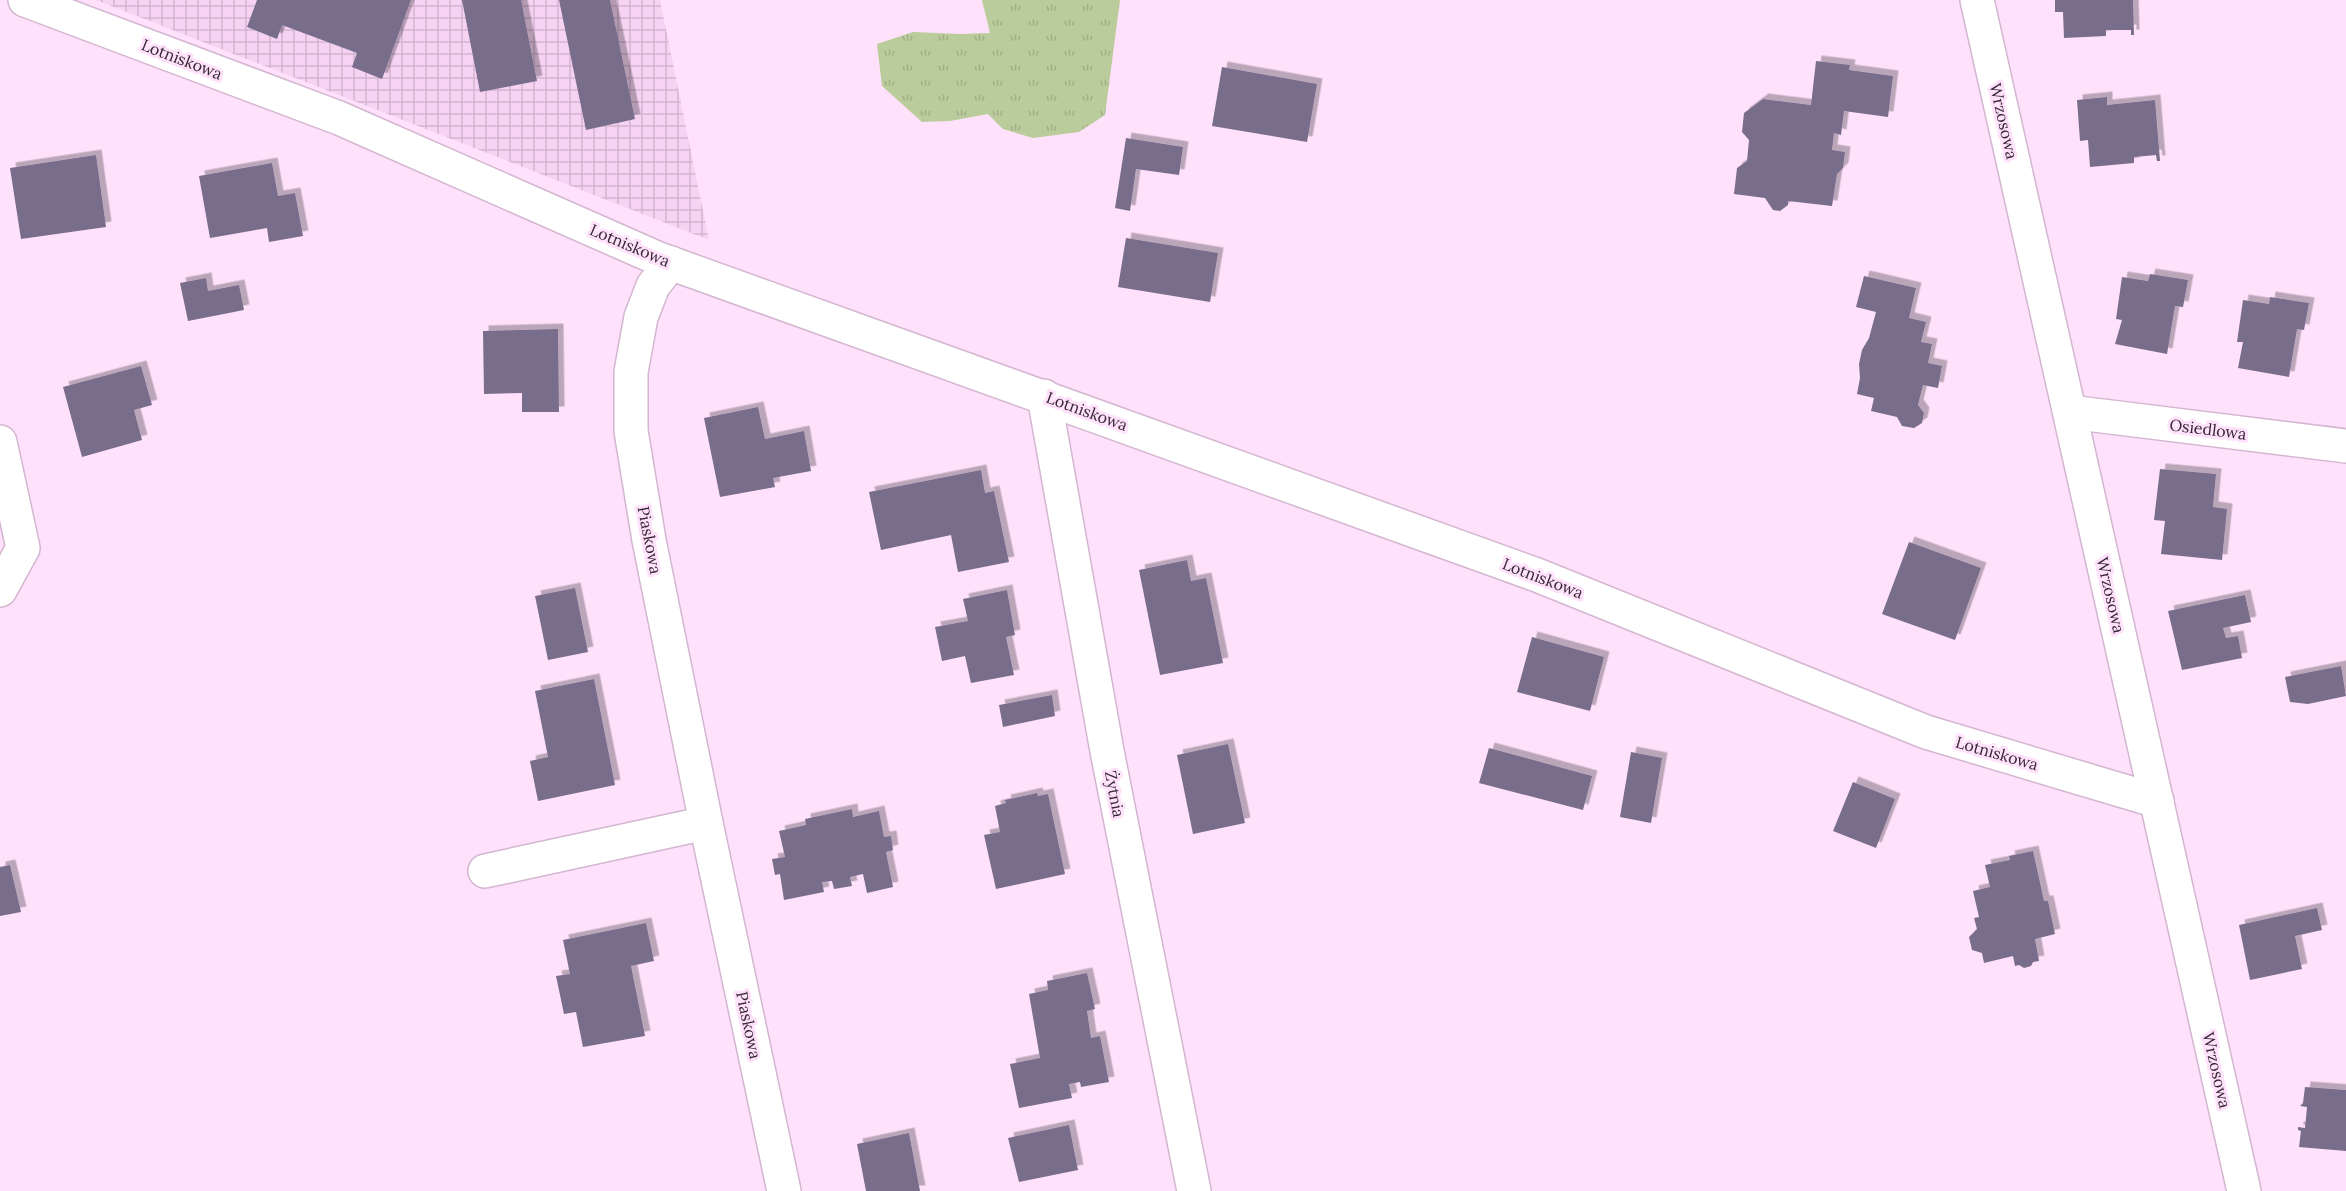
<svg xmlns="http://www.w3.org/2000/svg" width="2346" height="1191" viewBox="0 0 2346 1191" font-family="Lora,serif">
<style>
.industrial{fill:url(#industrial-grid)}
.grass{fill:url(#grass-tufts)}
.building{fill:#786d8b;filter:url(#shadow)}
.lines{fill:none;stroke-linecap:round;stroke-linejoin:round}
.minor-casing{stroke:#d3b6d0;stroke-width:36}
.minor{stroke:#fff;stroke-width:33}
.labels{text-anchor:middle;stroke-width:6;stroke-linejoin:round;paint-order:stroke}
.street-label{font-size:16px;fill:#352934;stroke:#ffe1fb}
</style>
<defs>
<pattern id="industrial-grid" width="8" height="8" patternUnits="userSpaceOnUse" patternTransform="scale(1.5)"><rect width="8" height="8" fill="#f7d3f3"/><path d="M0 4h8M4 0v8" fill="none" stroke="#d4b5d1"/></pattern>
<pattern id="grass-tufts" width="24" height="20" patternUnits="userSpaceOnUse" patternTransform="scale(1.5)"><rect width="24" height="20" fill="#bacc9b"/><path d="M3 7l-1-3M5 7V3M7 7l1-3M15 17l-1-3M17 17v-4M19 17l1-3" fill="none" stroke="#a0af86"/></pattern>
<filter id="shadow"><feDropShadow dx="5.5" dy="-5.5" stdDeviation="0" flood-color="#0004"/></filter>
</defs>
<rect width="100%" height="100%" fill="#ffe1fb"/>
<polygon class="industrial" points="96,0 660,0 709,240"/>
<polygon class="grass" points="982,0 1120,0 1105,115 1079,132 1033,138 1003,129 988,114 950,121 922,122 882,86 877,44 913,32 960,34 990,33"/>
<g class="building">
<polygon points="257,0 411,0 382,79 352,67 357,53 282,25 277,39 247,27"/>
<polygon points="462,0 521,0 537,81 480,92"/>
<polygon points="559,0 610,0 635,119 586,130"/>
<polygon points="2055,0 2133,0 2134,35 2131,35 2131,30 2106,30 2106,36 2064,38 2063,12 2055,12"/>
<polygon points="1816,61 1850,65 1849,70 1893,76 1888,117 1844,111 1841,135 1834,133 1832,150 1845,152 1843,168 1837,174 1832,206 1788,201 1788,205 1780,211 1773,210 1765,198 1734,194 1737,168 1747,161 1749,140 1742,132 1744,113 1763,99 1811,105"/>
<polygon points="1222,67 1317,84 1307,142 1212,126"/>
<polygon points="2107,97 2107,105 2155,100 2160,161 2157,161 2156,155 2134,157 2134,163 2090,167 2088,140 2080,141 2077,100"/>
<polygon points="1126,138 1183,147 1179,175 1136,169 1130,211 1115,208"/>
<polygon points="96,155 106,227 21,239 10,168"/>
<polygon points="272,163 278,196 295,193 303,236 269,242 267,228 210,238 199,176"/>
<polygon points="1126,238 1218,253 1210,302 1118,287"/>
<polygon points="2150,274 2188,280 2183,307 2175,306 2167,354 2115,344 2122,320 2116,319 2122,277 2148,281"/>
<polygon points="1864,276 1916,288 1909,318 1926,322 1921,342 1932,344 1928,363 1942,366 1938,388 1923,385 1918,405 1924,413 1922,423 1914,428 1902,426 1897,417 1871,411 1874,398 1857,394 1860,378 1859,364 1862,350 1869,338 1876,312 1856,307"/>
<polygon points="206,278 208,291 239,285 244,310 188,321 180,283"/>
<polygon points="2270,297 2309,303 2304,330 2297,329 2289,377 2238,368 2243,342 2237,342 2243,300 2269,304"/>
<polygon points="558,329 559,412 522,412 522,393 484,394 483,331"/>
<polygon points="141,366 152,405 134,410 142,440 82,457 63,387"/>
<polygon points="758,407 765,439 804,431 811,471 773,478 775,487 720,497 704,418"/>
<polygon points="2160,469 2216,474 2213,507 2227,509 2222,560 2161,554 2165,521 2154,520"/>
<polygon points="981,470 985,493 994,491 1009,562 958,572 951,535 881,550 869,492"/>
<polygon points="1909,542 1981,568 1955,640 1882,614"/>
<polygon points="1187,560 1191,581 1206,578 1223,663 1160,675 1139,570"/>
<polygon points="575,588 588,652 548,660 535,596"/>
<polygon points="1007,590 1015,635 1006,637 1014,675 971,683 965,656 942,661 935,627 968,621 963,599"/>
<polygon points="2245,595 2251,622 2223,628 2226,638 2238,636 2242,658 2182,670 2168,611"/>
<polygon points="1532,637 1604,657 1590,711 1517,692"/>
<polygon points="2341,666 2346,696 2308,704 2290,702 2285,677"/>
<polygon points="594,679 615,785 538,801 530,761 548,757 535,691"/>
<polygon points="1052,695 1055,716 1003,727 999,705"/>
<polygon points="1228,744 1245,823 1193,834 1177,755"/>
<polygon points="1489,748 1592,776 1583,810 1479,783"/>
<polygon points="1631,752 1662,758 1651,823 1620,817"/>
<polygon points="1853,782 1895,799 1876,848 1833,831"/>
<polygon points="1037,793 1038,796 1048,794 1065,874 996,889 984,835 1000,832 995,806 1006,803 1005,800"/>
<polygon points="852,809 853,817 879,811 884,837 891,836 893,850 886,852 893,887 867,893 863,874 850,877 852,886 834,889 832,881 822,882 824,892 784,900 780,874 775,875 772,859 785,857 779,831 806,825 805,819"/>
<polygon points="2033,851 2044,901 2048,901 2055,934 2035,939 2039,961 2033,962 2031,966 2024,968 2019,965 2015,966 2013,956 1984,963 1982,953 1972,950 1969,937 1977,929 1974,918 1979,917 1973,891 1990,887 1985,865 2010,860 2009,856"/>
<polygon points="10,865 21,912 0,916 0,867"/>
<polygon points="2317,908 2322,930 2295,936 2302,969 2250,980 2239,925"/>
<polygon points="646,923 654,961 631,966 645,1036 583,1047 576,1012 564,1014 556,976 570,974 563,940"/>
<polygon points="1087,973 1095,1009 1087,1011 1091,1038 1100,1036 1109,1082 1081,1087 1080,1082 1069,1084 1072,1098 1019,1108 1010,1064 1040,1058 1029,994 1048,990 1047,981"/>
<polygon points="2305,1087 2346,1090 2346,1151 2299,1147 2301,1131 2298,1130 2298,1127 2305,1128 2307,1107 2300,1106 2303,1103"/>
<polygon points="1069,1125 1078,1170 1019,1182 1008,1138"/>
<polygon points="909,1133 920,1191 866,1191 857,1144"/>
</g>
<g class="lines">
<g class="minor-casing">
<g id="minor">
<polyline points="25,0 339,118 659,259 1537,575 1926,732 2157,801"/>
<polyline points="1977,0 2244,1191"/>
<polyline points="671,263 653,286 641,317 631,372 631,431 649,540 706,823 784,1191"/>
<polyline points="1044,396 1107,751 1194,1191"/>
<polyline points="2070,412 2346,446"/>
<polyline points="0,442 23,548 0,590"/>
<polyline points="485,871 706,823"/>
</g>
</g>
<use href="#minor" class="minor"/>
</g>
<g class="labels">
<g class="street-label">
<text transform="translate(182 59) rotate(21)" y="6">Lotniskowa</text>
<text transform="translate(2004 121) rotate(77)" y="6">Wrzosowa</text>
<text transform="translate(630 245) rotate(23)" y="6">Lotniskowa</text>
<text transform="translate(1087 411) rotate(20)" y="6">Lotniskowa</text>
<text transform="translate(2208 429) rotate(7)" y="6">Osiedlowa</text>
<text transform="translate(650 540) rotate(79)" y="6">Piaskowa</text>
<text transform="translate(1543 578) rotate(21)" y="6">Lotniskowa</text>
<text transform="translate(2111 595) rotate(77)" y="6">Wrzosowa</text>
<text transform="translate(1997 753) rotate(16)" y="6">Lotniskowa</text>
<text transform="translate(1115 794) rotate(79)" y="6">Żytnia</text>
<text transform="translate(749 1025) rotate(78)" y="6">Piaskowa</text>
<text transform="translate(2217 1070) rotate(77)" y="6">Wrzosowa</text>
</g>
</g>
</svg>
